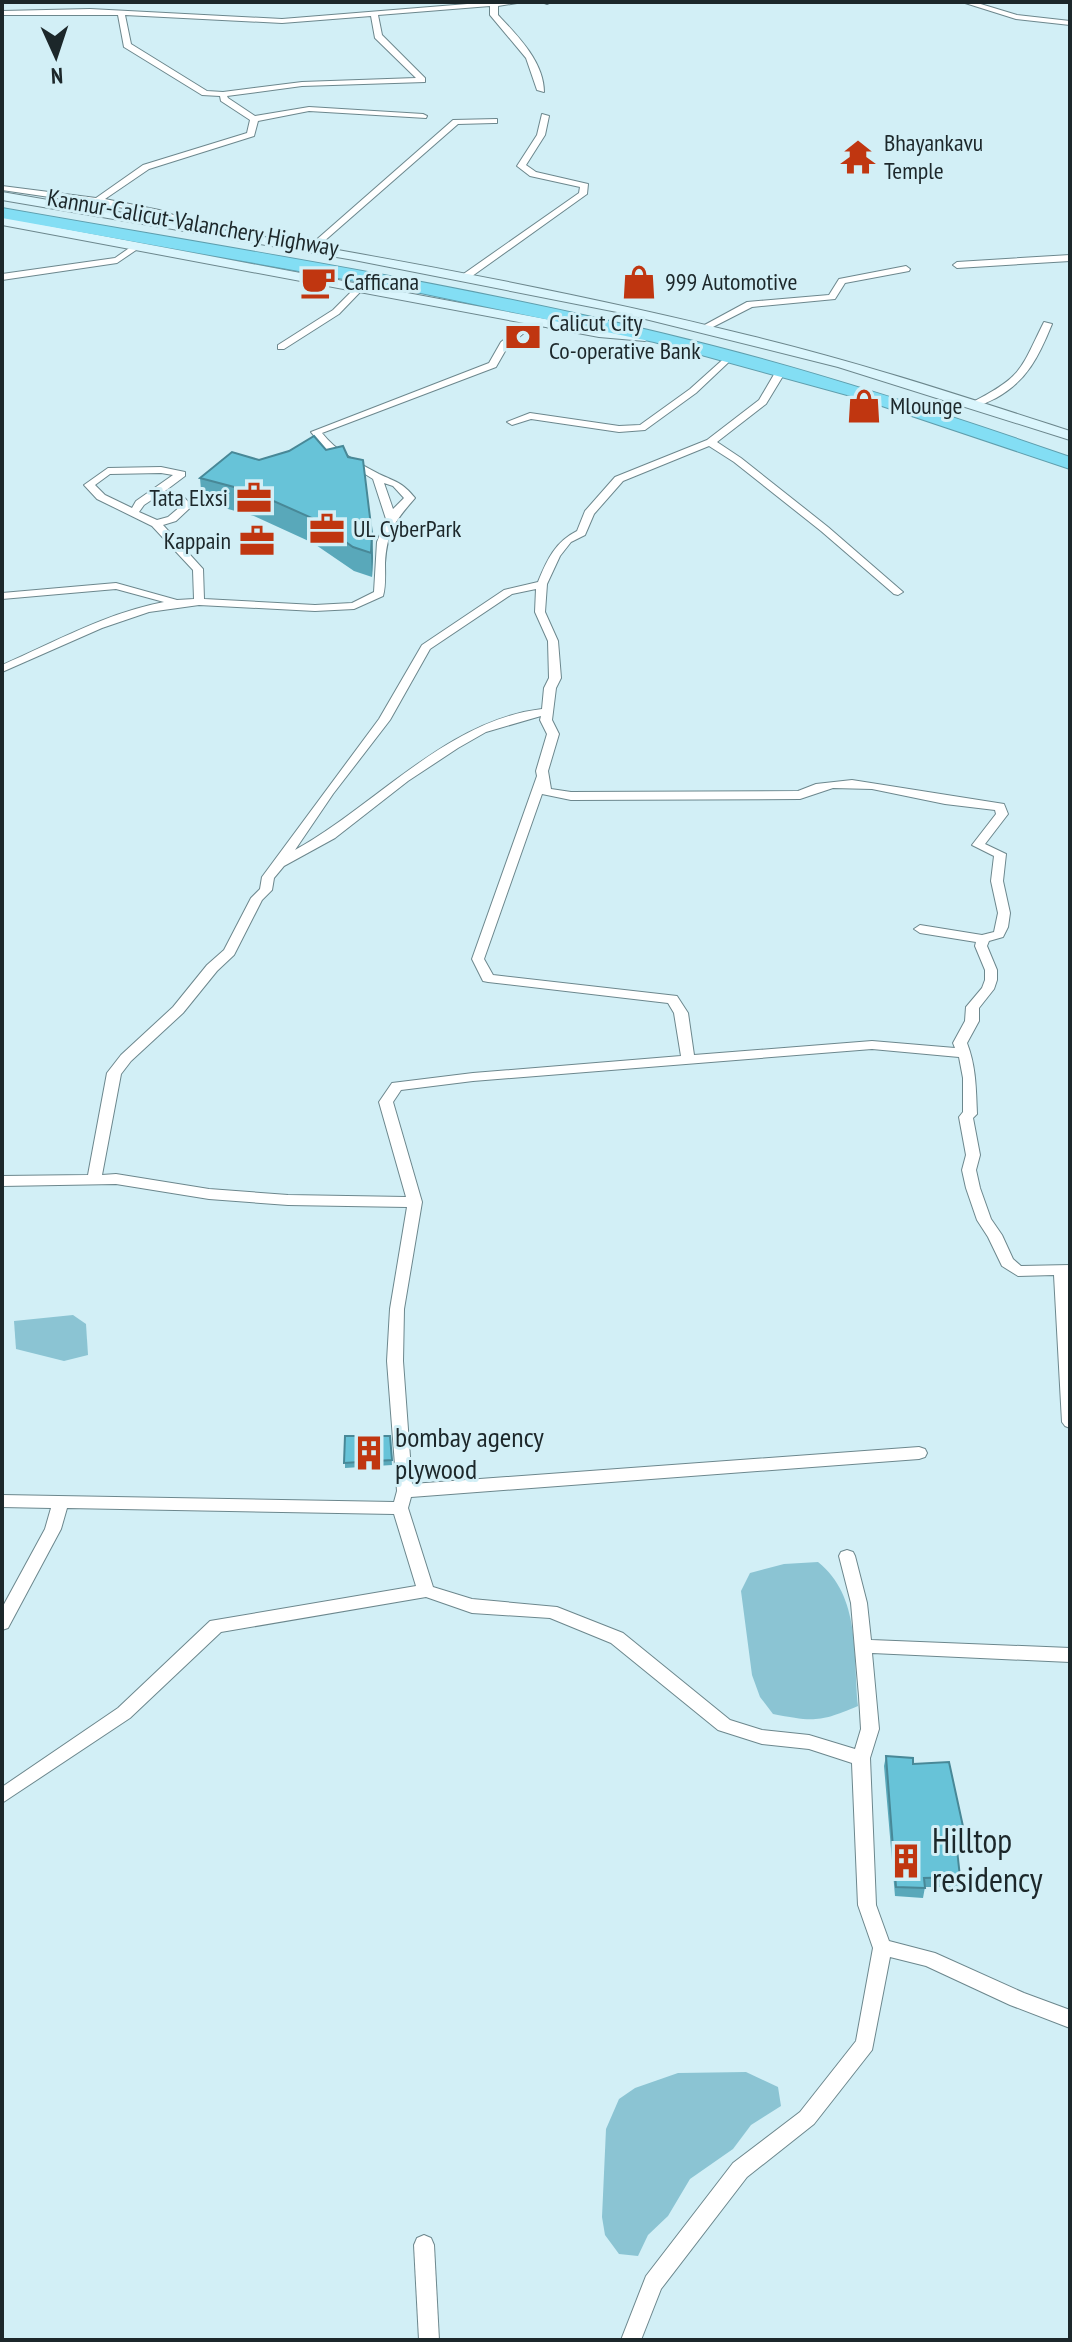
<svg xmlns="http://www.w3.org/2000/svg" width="1072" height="2342" viewBox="0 0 1072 2342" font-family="'PT Sans Narrow',sans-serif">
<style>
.green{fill:#8bc4d3}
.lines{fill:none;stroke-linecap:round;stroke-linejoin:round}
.street-casing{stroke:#6c878d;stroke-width:2}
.secondary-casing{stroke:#6c878d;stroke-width:2}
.highway-casing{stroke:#5f9ead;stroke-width:2}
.street{fill:#fff;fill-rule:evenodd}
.secondary{fill:#daf5fc;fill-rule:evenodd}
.highway{fill:#83def4;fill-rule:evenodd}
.wall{fill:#59a8ba}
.shaded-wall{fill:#488897}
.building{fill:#67c3d8;stroke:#488897;stroke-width:2}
.labels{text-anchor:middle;stroke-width:6;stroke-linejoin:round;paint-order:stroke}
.far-poi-label{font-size:24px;fill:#1c272a;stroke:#d2eff6;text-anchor:start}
.far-street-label{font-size:24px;fill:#1c272a;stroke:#d2eff6}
.poi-label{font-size:28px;fill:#1c272a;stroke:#d2eff6;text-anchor:start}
.near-poi-label{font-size:34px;fill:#1c272a;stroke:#d2eff6;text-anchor:start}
</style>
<rect width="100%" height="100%" fill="#d2eff6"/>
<g class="green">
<polygon points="73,1315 86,1324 88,1355 64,1361 16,1349 14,1321"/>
<path d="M818 1562C861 1596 853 1656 858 1706 820 1722 814 1722 773 1714L760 1697 752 1675 741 1591 750 1573 784 1564Z"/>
<polygon points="746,2072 778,2087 781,2106 751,2125 733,2149 690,2179 668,2216 648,2235 638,2256 619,2254 605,2235 602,2217 606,2129 619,2099 635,2088 678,2073"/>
</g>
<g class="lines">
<g class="street-casing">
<g id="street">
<path d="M492 2H523L498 6V15C517 35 544 62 544 92L537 90 526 58 490 15V6L378 15 382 35 425 78V82L302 86 227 96 228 98 255 116 309 107 423 114 427 116 426 118 309 111 258 121 254 136 149 169 105 199 159 210 211 228V232L131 209 2 190V186L96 198 143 165 247 133 250 120 221 101 220 96 202 95 124 47 118 15H2V11L90 9 282 19ZM125 15 282 23 371 16 375 38 416 78 302 82 223 92 207 91 131 44Z"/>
<polygon points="542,2 551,2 547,4"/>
<polygon points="962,2 974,2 1017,15 1070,21 1070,25 1016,19"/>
<polygon points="542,114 549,116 545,135 526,165 536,172 588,184 587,194 468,279 462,279 462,275 579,193 580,187 530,176 517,166 537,135"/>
<polygon points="497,119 497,123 494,123 458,124 314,250 307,248 453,120"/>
<polygon points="135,244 142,246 117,263 2,280 2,274 115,258"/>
<polygon points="1070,255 1070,261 957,268 953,265 957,262"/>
<polygon points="906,266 910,269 909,271 845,283 835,299 752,307 707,330 699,328 747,302 829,295 839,279"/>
<polygon points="358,285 365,287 339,314 284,349 278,349 278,345 333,310"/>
<path d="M532 318 540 320 508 346 496 367 322 433C336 451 358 463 379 474 396 482 402 482 415 498 395 521 387 531 385 563 385 574 386 586 383 596L354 609 315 611 199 605 149 612 102 628 2 672V665C55 642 106 613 164 602L116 589 2 599V593L116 583 177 600 194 599 193 570 152 526 97 499 84 485 108 468 161 467 185 472V476L165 491 181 494 192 506 176 521 163 525 203 569 204 599 315 605 352 603 374 592 377 542 386 519 373 479 326 450 311 432 489 363 501 342ZM161 473 173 475 136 501 132 508 105 495 95 485 110 474ZM384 483 393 486 404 498 393 509ZM159 495 174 498 181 506 168 517 157 520 139 512 144 505Z"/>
<path d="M1044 322 1052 324C1039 356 1027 381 996 398 988 402 981 406 973 406V402C1023 376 1020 370 1044 322Z"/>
<polygon points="729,354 734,357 732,359 696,393 645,430 619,432 531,419 512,425 507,422 530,413 619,426 640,425 690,389"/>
<path d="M781 368 786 371 766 404 717 442 741 458 828 527 903 592 898 595 894 594 821 531 734 462 709 446 623 481 594 514 585 535 571 542 560 556 547 584 545 612 558 641 561 678 556 688 552 720 559 734 548 771 551 789 571 792 798 791 816 784 852 780 1004 804 1008 814 985 844 1006 854 1003 881 1010 913 1008 927 1003 937 989 941 987 946 997 970V980L994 989 979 1008V1021L967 1043C976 1066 976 1089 977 1114L973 1118 980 1155 976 1170 980 1188 991 1219 1002 1235 1013 1259 1021 1266 1070 1265V1428L1065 1426 1062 1422 1054 1275 1018 1276 1002 1266 988 1237 977 1220 966 1188 962 1170 966 1155 959 1117 963 1112V1078L959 1057 872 1049 473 1081 401 1090 393 1102 422 1202 404 1309 403 1361 412 1484 919 1447 925 1449 927 1453 925 1457 919 1459 411 1497 408 1508 433 1587 472 1599 557 1607 623 1633 730 1720 762 1730 809 1735 855 1749 861 1729 859 1696 851 1603 839 1556 841 1552 847 1550 853 1552 855 1556 867 1603 871 1640 1070 1648V1662L872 1653 879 1729 870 1758 876 1905 889 1941 935 1953 1024 1993 1070 2010V2028L1010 2005 926 1966 890 1957 872 2050 814 2124 747 2177 661 2289 641 2340H621L646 2276 733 2163 800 2112 856 2041 873 1948 858 1905 852 1763 809 1749 762 1744 718 1730 611 1643 550 1618 472 1613 426 1597 221 1632 130 1718 2 1803V1787L118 1708 210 1621 416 1586 394 1514 67 1508 61 1529 8 1628 2 1630V1608L45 1529 51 1508 2 1507V1495L394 1502 397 1491 387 1361 390 1309 407 1207 288 1205 209 1199 116 1184 2 1186V1176L88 1175 107 1073 121 1055 173 1007 207 965 224 950 251 898 260 889 262 877 379 719 422 645 504 590 538 582C547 560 555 542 577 531L585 511 615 477 707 440 759 400 776 371ZM536 589 535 612 548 641 549 678 544 688 542 709C447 720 375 806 295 850L333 794 390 720 430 649 512 594ZM541 716 540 720 547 734 536 771 537 776 472 959 483 981 488 982 668 1003 674 1013 681 1056 473 1073 392 1083 379 1102 406 1197 288 1195 209 1189 116 1174 102 1175 121 1074 131 1061 183 1013 217 971 234 955 262 900 272 890 274 878 284 866 335 838 408 781 458 748 486 732ZM833 788 872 789 945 804 995 810 996 814 972 845 994 856 991 881 998 913 994 932 982 935 920 925 914 929 920 933 976 942 975 946 985 970V980L982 988 966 1007 965 1021 953 1043 955 1048 872 1041 694 1055 688 1013 677 996 493 975 484 959 542 794 571 800 800 799Z"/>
<polygon points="424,2235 431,2238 434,2245 439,2340 419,2340 414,2245 417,2238"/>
</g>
</g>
<g class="secondary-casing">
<g id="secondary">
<path d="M2 192C253 236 504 274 751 336 859 362 965 397 1070 431V440L838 367 617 312 354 260 2 200Z"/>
<polygon points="2,217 599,329 645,333 652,337 645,341 599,337 2,225"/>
</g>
</g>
<g class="highway-casing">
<path id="highway" d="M2 208C239 250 479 286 713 346 834 377 952 416 1070 457V469L858 398 654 342 411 291 2 218Z"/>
</g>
<use href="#street" class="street"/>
<use href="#secondary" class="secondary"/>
<use href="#highway" class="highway"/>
</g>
<g class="wall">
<polygon points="326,450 372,534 373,558 372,577 354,571 313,543 254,516 202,502 200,478 259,460"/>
<polygon points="345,1436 390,1436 392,1465 345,1468"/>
<polygon points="886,1756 913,1764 964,1831 962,1840 956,1841 960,1877 958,1887 925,1887 923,1898 895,1896 884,1766"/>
</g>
<polygon class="shaded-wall" points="372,534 373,558 372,577 371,553"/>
<g class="building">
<polygon points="314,436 326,450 343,446 348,457 363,460 372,534 371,553 353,547 312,518 253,492 200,478 232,452 259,460 289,451"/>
<polygon points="345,1436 390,1436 392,1460 344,1463"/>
<polygon points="886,1756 913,1758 913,1764 949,1762 964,1831 955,1831 960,1877 924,1878 925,1888 896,1887"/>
</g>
<defs>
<g id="temple-bare" transform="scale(2.76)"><path d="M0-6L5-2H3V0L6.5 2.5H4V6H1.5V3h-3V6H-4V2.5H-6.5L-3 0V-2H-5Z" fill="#c03610" stroke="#d2eff6" stroke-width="2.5" paint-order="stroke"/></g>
<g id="cafe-bare" transform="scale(2.76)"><path d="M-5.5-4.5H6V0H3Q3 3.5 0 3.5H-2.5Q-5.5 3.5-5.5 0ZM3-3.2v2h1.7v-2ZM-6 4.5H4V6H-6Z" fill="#c03610" stroke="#d2eff6" stroke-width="2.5" paint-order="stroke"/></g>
<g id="shop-bare" transform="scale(2.76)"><path d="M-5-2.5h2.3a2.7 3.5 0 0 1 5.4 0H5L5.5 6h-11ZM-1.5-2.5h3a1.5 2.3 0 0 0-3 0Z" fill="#c03610" stroke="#d2eff6" stroke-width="2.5" paint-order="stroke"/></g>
<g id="bank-bare" transform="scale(2.76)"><path d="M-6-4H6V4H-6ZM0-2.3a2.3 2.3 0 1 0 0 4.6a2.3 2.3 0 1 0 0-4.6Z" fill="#c03610" stroke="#d2eff6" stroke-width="2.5" paint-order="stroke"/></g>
<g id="office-bare" transform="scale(2.76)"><path d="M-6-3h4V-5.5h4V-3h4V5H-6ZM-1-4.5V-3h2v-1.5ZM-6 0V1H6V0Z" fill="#c03610" stroke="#d2eff6" stroke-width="2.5" paint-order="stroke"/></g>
<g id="building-bare" transform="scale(2.76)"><path d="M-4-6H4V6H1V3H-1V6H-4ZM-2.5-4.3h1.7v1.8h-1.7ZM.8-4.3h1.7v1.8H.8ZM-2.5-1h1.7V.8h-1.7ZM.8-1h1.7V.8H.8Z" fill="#c03610" stroke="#d2eff6" stroke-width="2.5" paint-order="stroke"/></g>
</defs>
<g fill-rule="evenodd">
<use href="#temple-bare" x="858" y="157"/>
<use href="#cafe-bare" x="318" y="282"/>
<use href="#shop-bare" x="639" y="282"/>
<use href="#bank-bare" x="523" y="337"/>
<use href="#shop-bare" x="864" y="406"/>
<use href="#office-bare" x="254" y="498"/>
<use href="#office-bare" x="327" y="529"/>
<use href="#office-bare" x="257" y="541"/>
<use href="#building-bare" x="369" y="1453"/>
<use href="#building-bare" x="906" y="1861"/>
</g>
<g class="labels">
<g class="far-poi-label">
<text x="884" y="151">Bhayankavu<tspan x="884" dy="28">Temple</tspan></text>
<text x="344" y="290">Cafficana</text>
<text x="665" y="290">999 Automotive</text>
<text x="549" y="331">Calicut City<tspan x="549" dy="28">Co-operative Bank</tspan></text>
<text x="890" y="414">Mlounge</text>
<text x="228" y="506" text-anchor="end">Tata Elxsi</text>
<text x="353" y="537">UL CyberPark</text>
<text x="231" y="549" text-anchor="end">Kappain</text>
</g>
<g class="far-street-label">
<text transform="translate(193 223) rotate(10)" y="8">Kannur-Calicut-Valanchery Highway</text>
</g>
<g class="poi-label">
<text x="395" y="1447">bombay agency<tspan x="395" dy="32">plywood</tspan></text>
</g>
<g class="near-poi-label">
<text x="932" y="1853">Hilltop<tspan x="932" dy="39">residency</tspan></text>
</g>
</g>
<rect width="1072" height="2342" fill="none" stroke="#1c272a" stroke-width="8"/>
<g transform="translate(56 56) rotate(177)" stroke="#d2eff6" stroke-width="6" paint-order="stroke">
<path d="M0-6L14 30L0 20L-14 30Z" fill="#1c272a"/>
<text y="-12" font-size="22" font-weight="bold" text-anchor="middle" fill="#1c272a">N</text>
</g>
</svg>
